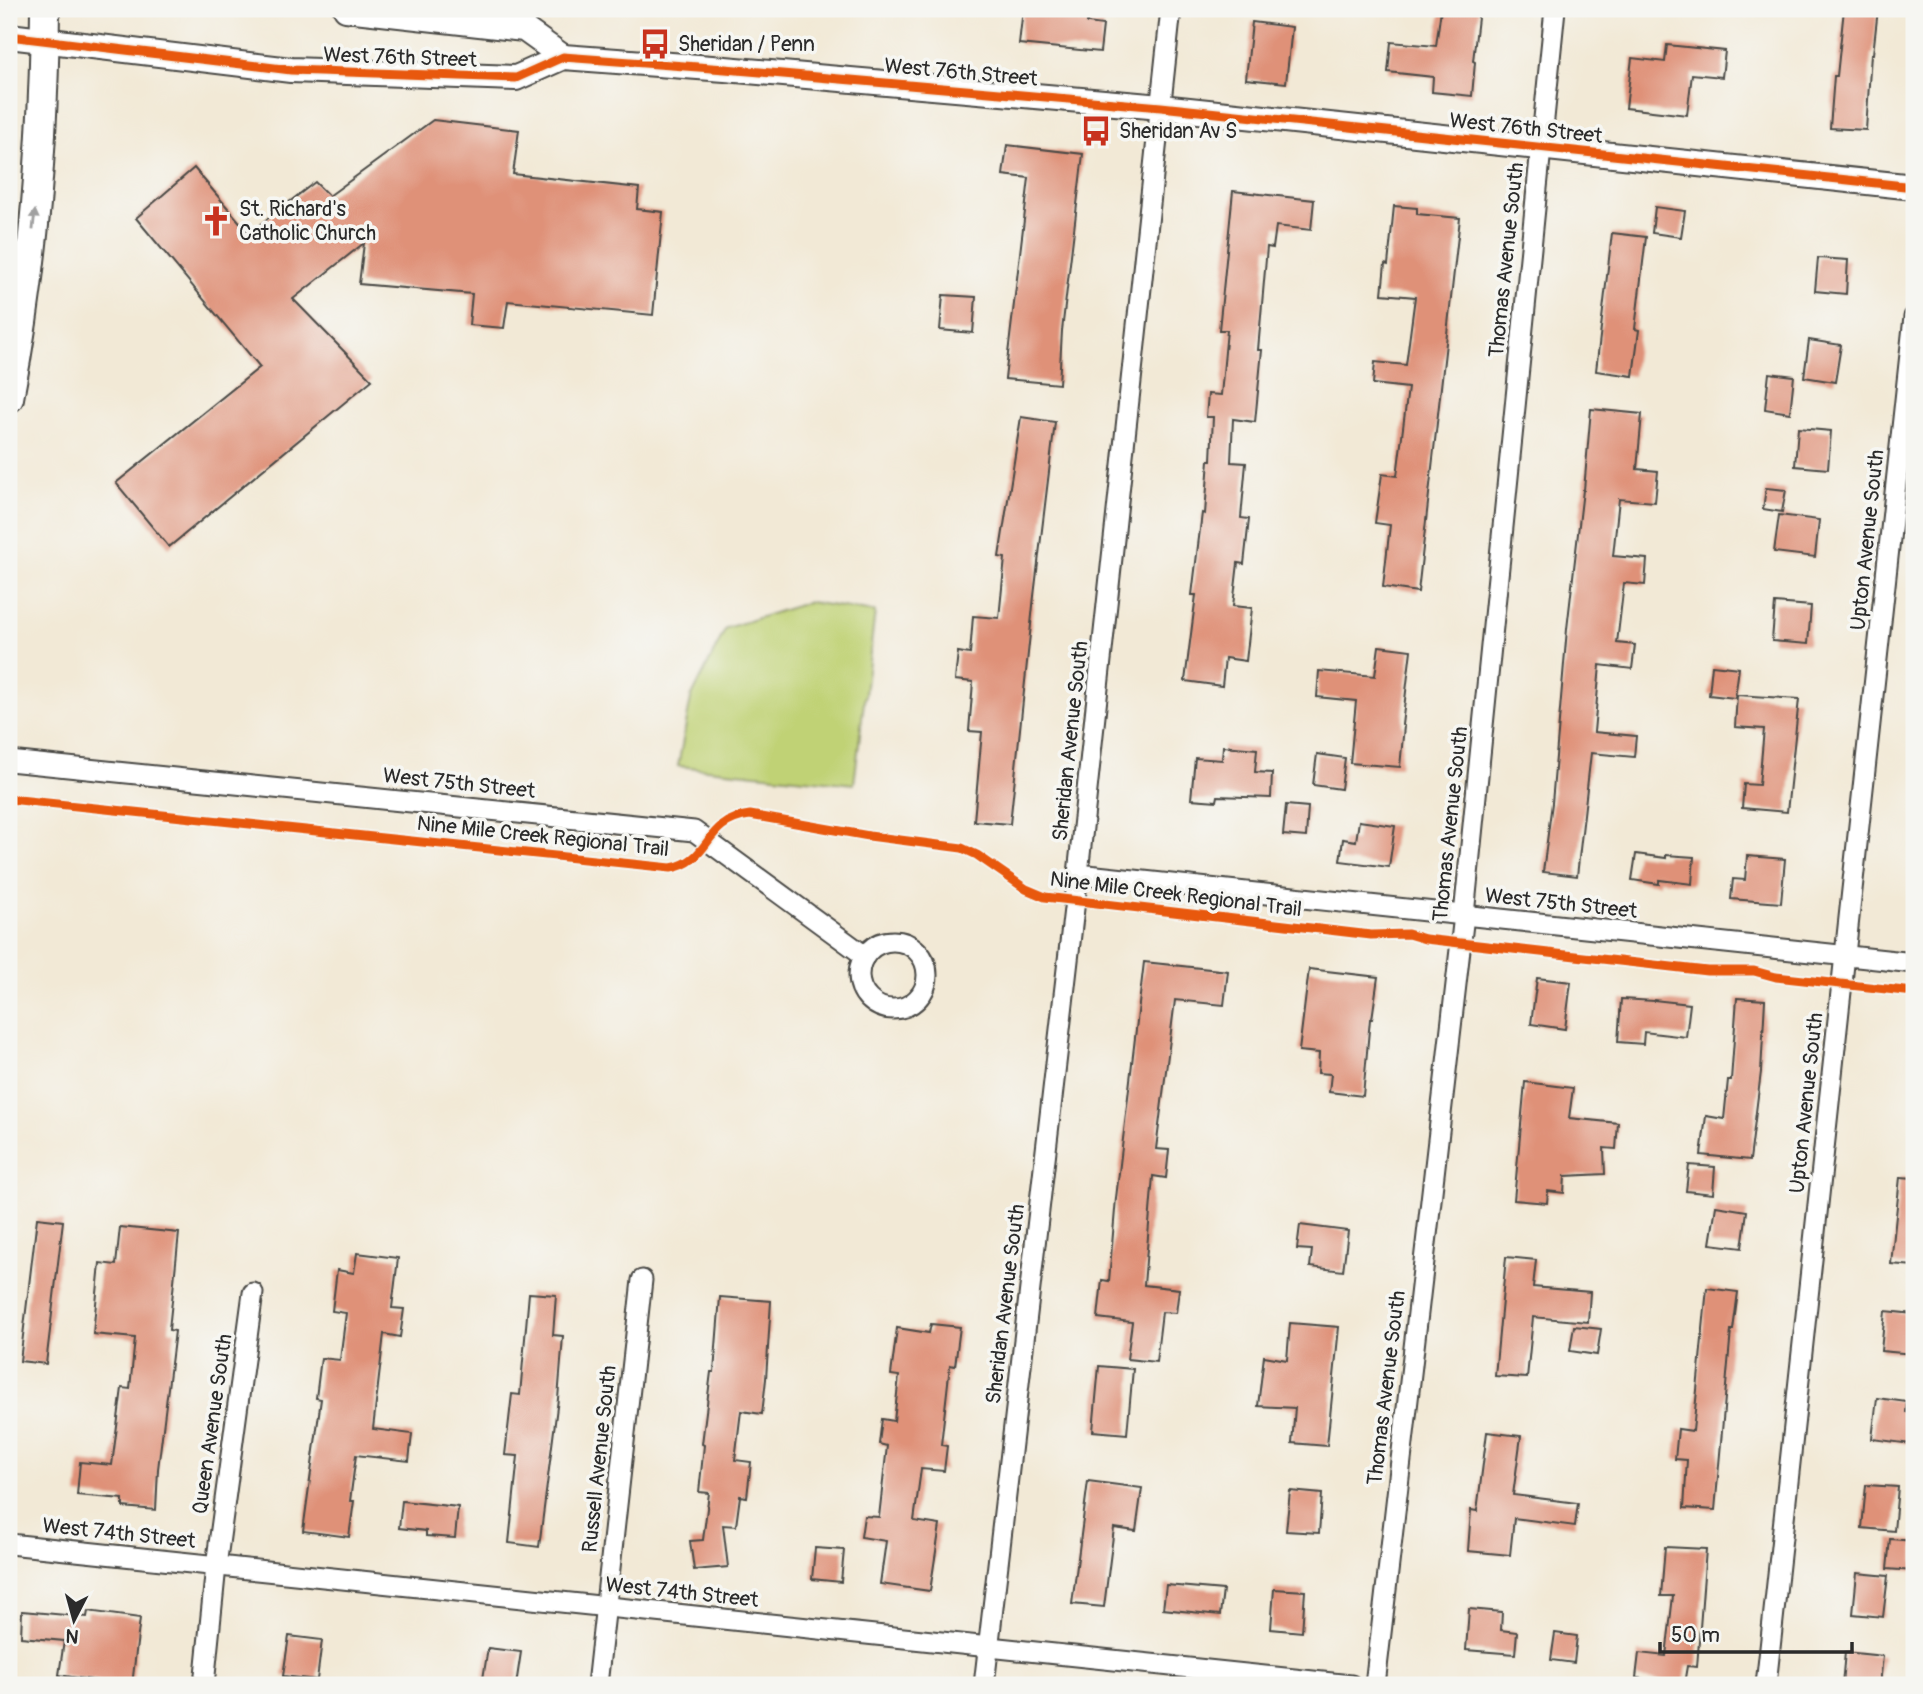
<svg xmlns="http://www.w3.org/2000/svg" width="1923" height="1694" viewBox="0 0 1923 1694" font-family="Pangolin,sans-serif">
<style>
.green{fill:#c0d275;stroke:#767e50;stroke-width:2}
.building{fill:#df9178}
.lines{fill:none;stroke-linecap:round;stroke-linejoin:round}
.minor-casing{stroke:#494845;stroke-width:23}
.tertiary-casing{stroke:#494845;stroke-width:28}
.secondary-casing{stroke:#494845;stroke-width:32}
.minor{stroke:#fff;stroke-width:19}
.tertiary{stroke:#fff;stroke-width:24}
.secondary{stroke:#fff;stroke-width:28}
.cycleway-casing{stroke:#f6f6f2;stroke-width:13}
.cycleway{stroke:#e8590c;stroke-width:9}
.oneway{fill:#a0a0a0}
.labels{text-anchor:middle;stroke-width:7;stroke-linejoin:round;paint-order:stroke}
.poi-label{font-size:21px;fill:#2b2b2b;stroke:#f6f6f2;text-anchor:start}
.street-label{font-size:21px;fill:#2b2b2b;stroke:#f6f6f2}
</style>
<rect width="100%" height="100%" fill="#f6f6f2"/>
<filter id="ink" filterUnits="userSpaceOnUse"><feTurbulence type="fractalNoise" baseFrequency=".0143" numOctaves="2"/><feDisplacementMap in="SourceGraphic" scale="14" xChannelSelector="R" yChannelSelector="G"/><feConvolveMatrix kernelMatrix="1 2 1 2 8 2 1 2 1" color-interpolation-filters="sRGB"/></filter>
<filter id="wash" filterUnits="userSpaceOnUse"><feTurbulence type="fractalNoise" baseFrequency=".00686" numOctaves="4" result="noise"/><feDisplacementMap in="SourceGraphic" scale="28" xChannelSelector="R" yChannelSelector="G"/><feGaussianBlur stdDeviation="1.57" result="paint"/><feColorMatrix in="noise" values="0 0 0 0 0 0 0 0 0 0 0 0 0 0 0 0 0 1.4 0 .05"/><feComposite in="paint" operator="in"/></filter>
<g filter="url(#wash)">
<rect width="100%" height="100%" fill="#f2e9d6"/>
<polygon class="green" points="809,602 875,612 854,784 678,766 691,698 726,628"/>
<g id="blocks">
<g class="building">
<polygon points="1023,9 1089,9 1087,23 1103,25 1100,52 1019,44"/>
<polygon points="1441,9 1479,9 1473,61 1475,62 1472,96 1432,92 1433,77 1388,72 1391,42 1436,46"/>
<polygon points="1844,9 1878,9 1873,54 1871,54 1866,130 1830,128 1834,76 1837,76"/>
<polygon points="1252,22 1292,27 1286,83 1246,79"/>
<polygon points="1667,45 1725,51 1722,77 1692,74 1687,115 1626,108 1632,58 1665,62"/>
<polygon points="433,120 519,130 513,174 639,188 637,209 663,212 653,315 508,301 504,328 469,325 472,294 359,284 364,243 293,299 372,380 169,547 116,483 260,367 136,218 194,168 249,233 315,182 329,196"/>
<polygon points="1007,145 1083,154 1062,331 1059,384 1005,379 1029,178 1003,175"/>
<polygon points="1233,191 1314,200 1311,230 1276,226 1273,248 1267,247 1258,350 1262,350 1255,422 1233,419 1231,462 1246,463 1241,518 1249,519 1244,564 1238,563 1233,606 1252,608 1246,661 1225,658 1222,686 1185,681 1196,595 1192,595 1202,513 1205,514 1209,460 1211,460 1213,417 1206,417 1208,394 1221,395 1227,330 1219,330"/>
<polygon points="1394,206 1417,208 1417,214 1460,218 1418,592 1383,587 1390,525 1375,523 1382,474 1397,476 1408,388 1373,384 1375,362 1406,365 1415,297 1382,294 1385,264 1388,265"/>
<polygon points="1655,207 1685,211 1681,237 1652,233"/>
<polygon points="1612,233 1646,237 1635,329 1639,330 1633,376 1596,371"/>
<polygon points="1818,258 1848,260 1846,294 1815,291"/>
<polygon points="943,295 976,297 973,333 940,330"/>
<polygon points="1809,340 1841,345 1835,382 1804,377"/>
<polygon points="1769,373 1794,376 1790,413 1765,409"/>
<polygon points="1591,409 1642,414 1637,469 1658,471 1655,502 1619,499 1613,556 1647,559 1645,585 1624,583 1617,643 1635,645 1632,669 1600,665 1594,732 1636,736 1634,757 1591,753 1577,876 1543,872 1552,803 1567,629 1583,490 1584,490"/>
<polygon points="1021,417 1055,422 1034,596 1010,824 974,821 982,732 969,731 973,682 955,680 958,652 970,654 973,616 999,618 1005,558 999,557"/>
<polygon points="1798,428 1831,431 1828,469 1795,466"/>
<polygon points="1766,488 1786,490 1782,512 1763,509"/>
<polygon points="1779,515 1819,520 1815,557 1774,552"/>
<polygon points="1775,603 1811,606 1808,644 1772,641"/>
<polygon points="1379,646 1411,650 1402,725 1404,726 1400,767 1350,763 1356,701 1317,697 1319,671 1375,676"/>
<polygon points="1712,665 1739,668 1735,698 1709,695"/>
<polygon points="1737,695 1799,699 1787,812 1742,808 1744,784 1759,785 1764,729 1735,727"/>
<polygon points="1223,746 1257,749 1255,772 1272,773 1271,798 1218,796 1217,801 1191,799 1195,758 1222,760"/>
<polygon points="1317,754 1345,758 1341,789 1313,785"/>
<polygon points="1286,805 1308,807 1306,837 1283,835"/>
<polygon points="1359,821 1395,826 1389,867 1340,861 1343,839 1356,841"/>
<polygon points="1636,854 1666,858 1666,855 1694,857 1692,884 1659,880 1659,884 1632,880"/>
<polygon points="1747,856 1785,859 1781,903 1731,899 1733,879 1745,880"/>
<polygon points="1144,962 1228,971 1224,1005 1175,1000 1156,1149 1169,1150 1166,1178 1153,1176 1144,1285 1179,1289 1176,1313 1162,1312 1156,1362 1127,1359 1132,1322 1098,1318 1102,1280 1109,1281 1116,1198"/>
<polygon points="1309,969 1378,977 1372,1019 1370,1019 1363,1096 1329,1092 1331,1074 1318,1073 1319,1053 1299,1051"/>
<polygon points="1537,978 1571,982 1565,1029 1531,1024"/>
<polygon points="1737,998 1765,1000 1761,1072 1750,1160 1701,1155 1706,1116 1724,1119 1728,1080 1731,1080"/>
<polygon points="1621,999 1654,1001 1654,1000 1690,1004 1686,1037 1644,1032 1643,1044 1618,1042"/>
<polygon points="1525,1082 1573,1088 1569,1118 1618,1123 1616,1149 1604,1148 1605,1174 1565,1176 1564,1193 1548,1191 1547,1203 1514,1200"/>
<polygon points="1689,1165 1715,1167 1713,1194 1686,1191"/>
<polygon points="1900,1177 1914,1178 1914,1266 1891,1264"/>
<polygon points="1716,1206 1747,1211 1742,1248 1710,1244"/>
<polygon points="37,1218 63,1221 46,1364 20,1361"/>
<polygon points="1300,1225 1348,1231 1343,1271 1310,1267 1312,1250 1297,1249"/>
<polygon points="120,1227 179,1233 169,1330 175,1331 158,1469 156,1510 123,1507 123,1499 77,1495 80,1462 112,1465 122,1388 130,1389 135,1338 93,1334 100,1263 116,1265"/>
<polygon points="357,1253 398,1258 392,1308 404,1309 400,1337 384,1334 373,1429 412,1434 409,1461 356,1455 350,1501 354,1501 349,1537 303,1531 321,1399 316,1398 321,1358 340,1360 346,1313 332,1311 337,1270 354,1273"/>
<polygon points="1506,1257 1536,1260 1533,1287 1590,1292 1588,1322 1533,1317 1527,1378 1495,1376"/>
<polygon points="1707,1288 1738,1292 1733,1330 1731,1330 1715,1510 1684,1508 1687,1460 1675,1459 1678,1429 1693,1431"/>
<polygon points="529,1293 556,1295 553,1335 563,1336 558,1399 539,1547 509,1543 518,1456 505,1455 512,1394 520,1395"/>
<polygon points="720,1297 771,1301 766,1379 762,1414 741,1411 735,1460 751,1462 747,1497 740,1496 736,1526 723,1525 728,1567 694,1570 690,1541 703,1540 709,1493 699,1492 704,1445 702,1444 711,1372 714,1372"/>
<polygon points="1885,1311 1914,1314 1913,1354 1881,1351"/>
<polygon points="1290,1323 1339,1327 1327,1446 1292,1443 1295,1408 1258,1406 1264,1356 1287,1360"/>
<polygon points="931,1324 960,1327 955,1366 950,1365 941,1445 947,1446 944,1471 921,1469 914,1521 940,1525 930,1591 880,1584 886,1541 861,1537 864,1516 879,1517 887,1446 879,1444 882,1419 894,1421 899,1376 891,1375 897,1328 929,1333"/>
<polygon points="1574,1326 1601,1329 1597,1355 1570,1351"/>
<polygon points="1099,1366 1133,1369 1127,1434 1093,1431"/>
<polygon points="1877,1398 1907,1402 1906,1412 1914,1414 1911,1444 1872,1439"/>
<polygon points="1487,1432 1521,1436 1513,1495 1578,1503 1575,1526 1514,1518 1510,1555 1468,1551 1471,1510 1477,1511"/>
<polygon points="1088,1481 1142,1488 1136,1531 1114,1528 1104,1607 1072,1604"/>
<polygon points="1866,1485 1898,1487 1894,1531 1862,1528"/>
<polygon points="1290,1491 1322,1494 1319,1533 1286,1531"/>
<polygon points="402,1501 458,1507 455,1538 426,1536 426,1531 399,1528"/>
<polygon points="1890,1539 1914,1541 1914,1571 1887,1569"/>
<polygon points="1665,1547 1706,1549 1697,1667 1687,1666 1684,1684 1636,1678 1639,1653 1666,1656 1673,1596 1661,1596"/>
<polygon points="815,1548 844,1550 841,1582 812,1579"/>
<polygon points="1857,1573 1888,1576 1883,1617 1853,1614"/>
<polygon points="1166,1585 1223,1590 1220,1615 1163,1609"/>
<polygon points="1274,1589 1305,1591 1302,1632 1271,1629"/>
<polygon points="1469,1609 1502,1612 1501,1630 1517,1632 1515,1654 1466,1650"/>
<polygon points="22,1611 87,1617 88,1611 140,1618 132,1685 99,1685 99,1681 59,1675 64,1641 21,1637"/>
<polygon points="1555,1633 1577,1636 1574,1663 1551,1660"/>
<polygon points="289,1636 322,1640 317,1680 283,1676"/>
<polygon points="488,1648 521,1652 516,1685 482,1685"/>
<polygon points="1845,1652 1883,1656 1880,1685 1842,1685"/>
</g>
</g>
</g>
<g filter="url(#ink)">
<use href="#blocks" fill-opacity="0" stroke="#494845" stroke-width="2"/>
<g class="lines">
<g class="minor-casing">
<g id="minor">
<polyline points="9,761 694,831 865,956"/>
<polyline points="1078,874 1914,963"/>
<circle cx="893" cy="975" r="34"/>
<polyline points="9,1544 1351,1685"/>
<polyline points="204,1685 216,1566 253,1293"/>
<polyline points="597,1685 642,1280"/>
<polyline points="984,1685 1078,874 1171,9"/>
<polyline points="1375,1685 1464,915 1555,9"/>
<polyline points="1766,1685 1914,317"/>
</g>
</g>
<g class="tertiary-casing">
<g id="tertiary">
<polyline points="346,9 524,29 563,57"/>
<polyline points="9,36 291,70 516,78 563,57 725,69 1161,107 1914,187"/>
</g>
</g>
<g class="secondary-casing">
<path id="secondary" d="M9 398C34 270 44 139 45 9"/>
</g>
<use href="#minor" class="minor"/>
<use href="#tertiary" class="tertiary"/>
<use href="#secondary" class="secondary"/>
<g class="cycleway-casing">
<g id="cycleway">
<polyline points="9,36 291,70 516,78 563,57 725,69 1161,107 1914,187"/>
<path d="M9 799 671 868C712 861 702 821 750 815L869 836 962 848 977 855 1026 889 1045 897 1371 935 1408 934 1425 939 1707 971H1754L1776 977 1914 992"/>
</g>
</g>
<use href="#cycleway" class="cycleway"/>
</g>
<defs><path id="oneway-solid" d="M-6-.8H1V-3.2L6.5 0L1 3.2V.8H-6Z" transform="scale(1.75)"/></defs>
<use class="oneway" href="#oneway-solid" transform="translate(34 220) rotate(-84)"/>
</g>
<defs>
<g id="bus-bare" transform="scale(2.415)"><path d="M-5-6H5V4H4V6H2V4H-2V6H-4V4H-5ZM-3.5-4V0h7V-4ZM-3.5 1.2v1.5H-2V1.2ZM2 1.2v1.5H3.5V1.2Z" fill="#c8321e" stroke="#f6f6f2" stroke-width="2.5" paint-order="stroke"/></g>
<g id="church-bare" transform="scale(2.415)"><path d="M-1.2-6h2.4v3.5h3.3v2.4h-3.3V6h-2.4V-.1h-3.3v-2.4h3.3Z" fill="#c8321e" stroke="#f6f6f2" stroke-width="2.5" paint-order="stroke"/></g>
</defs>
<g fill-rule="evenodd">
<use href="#bus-bare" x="655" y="44"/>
<use href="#bus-bare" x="1096" y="131"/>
<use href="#church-bare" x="216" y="221"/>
</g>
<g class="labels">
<g class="poi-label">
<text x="678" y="51">Sheridan / Penn</text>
<text x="1119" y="138">Sheridan Av S</text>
<text x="239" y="216">St. Richard's<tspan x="239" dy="24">Catholic Church</tspan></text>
</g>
<g class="street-label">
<text transform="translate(400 57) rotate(2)" y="7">West 76th Street</text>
<text transform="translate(961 72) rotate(5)" y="7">West 76th Street</text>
<text transform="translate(1526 128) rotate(6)" y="7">West 76th Street</text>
<text transform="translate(1506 260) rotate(-84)" y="7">Thomas Avenue South</text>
<text transform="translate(1867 540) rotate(-84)" y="7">Upton Avenue South</text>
<text transform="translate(1070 741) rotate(-84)" y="7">Sheridan Avenue South</text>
<text transform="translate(459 783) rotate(6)" y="7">West 75th Street</text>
<text transform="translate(1450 824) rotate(-84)" y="7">Thomas Avenue South</text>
<text transform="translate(543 836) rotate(6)" y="7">Nine Mile Creek Regional Trail</text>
<text transform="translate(1176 894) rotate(7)" y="7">Nine Mile Creek Regional Trail</text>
<text transform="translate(1561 903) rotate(6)" y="7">West 75th Street</text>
<text transform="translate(1806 1103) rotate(-84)" y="7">Upton Avenue South</text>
<text transform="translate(1005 1304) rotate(-83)" y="7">Sheridan Avenue South</text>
<text transform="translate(1386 1388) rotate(-83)" y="7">Thomas Avenue South</text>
<text transform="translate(212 1424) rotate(-82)" y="7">Queen Avenue South</text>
<text transform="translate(599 1459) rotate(-84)" y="7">Russell Avenue South</text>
<text transform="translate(119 1533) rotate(6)" y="7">West 74th Street</text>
<text transform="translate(682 1592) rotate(6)" y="7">West 74th Street</text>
</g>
</g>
<rect width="1923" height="1694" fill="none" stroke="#f6f6f2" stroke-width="35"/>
<g transform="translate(74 1620) rotate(186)" stroke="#f6f6f2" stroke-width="5" paint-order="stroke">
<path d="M0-5L12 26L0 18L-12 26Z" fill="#2b2b2b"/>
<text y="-10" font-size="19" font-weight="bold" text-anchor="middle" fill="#2b2b2b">N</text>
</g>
<path d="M1660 1642v10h192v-10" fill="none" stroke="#2b2b2b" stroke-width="3.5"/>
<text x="1671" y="1642" font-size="21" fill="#2b2b2b" stroke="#f6f6f2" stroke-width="5" paint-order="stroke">50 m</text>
</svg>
